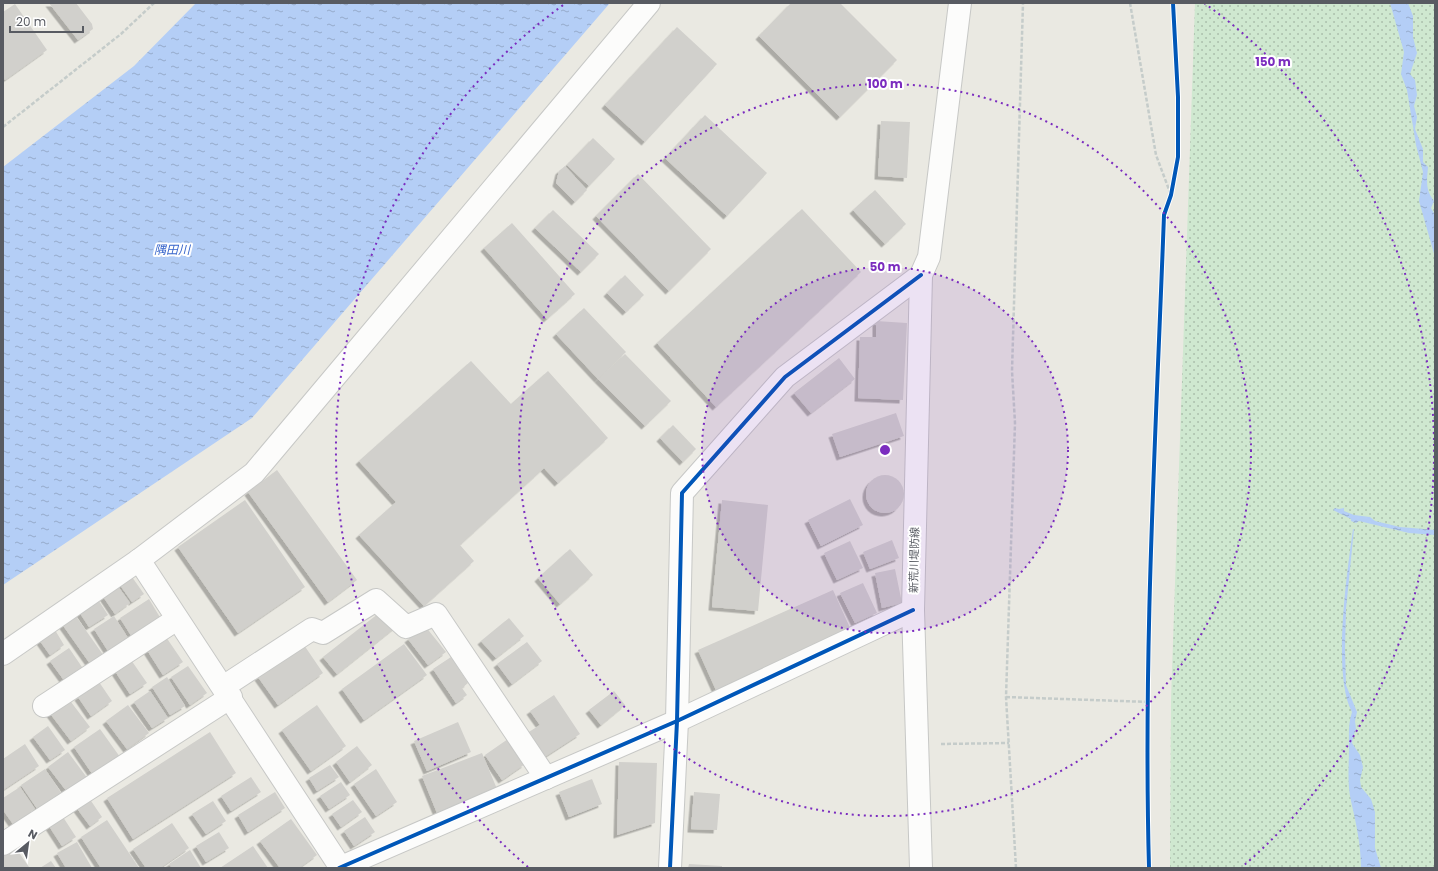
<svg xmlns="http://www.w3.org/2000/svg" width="1438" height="871" viewBox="0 0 1438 871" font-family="Poppins,'Noto Sans JP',sans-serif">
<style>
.grass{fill:url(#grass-dots)}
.water{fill:url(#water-ripples)}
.building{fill:#d1d0cc;filter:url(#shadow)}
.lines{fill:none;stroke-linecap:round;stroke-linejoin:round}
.minor-casing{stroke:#c7c8c6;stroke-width:24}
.path{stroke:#c5ccca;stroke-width:2.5;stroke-dasharray:4 2;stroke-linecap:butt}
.minor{stroke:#fcfcfb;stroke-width:22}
.cycleway-casing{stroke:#fff;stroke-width:6}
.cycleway{stroke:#0057b8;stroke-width:4}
.ring{fill:none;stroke:#7b2cbf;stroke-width:2;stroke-dasharray:2 4}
.labels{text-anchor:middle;stroke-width:4;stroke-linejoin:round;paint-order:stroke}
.street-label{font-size:11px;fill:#585b62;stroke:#fff}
.water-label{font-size:12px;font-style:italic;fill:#3765cb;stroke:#fff}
.centre{fill:#7b2cbf;stroke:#fff;stroke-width:2}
.ring-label{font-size:12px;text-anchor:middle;font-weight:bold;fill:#7b2cbf;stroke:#fff;stroke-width:4;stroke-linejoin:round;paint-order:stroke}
</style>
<defs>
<pattern id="grass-dots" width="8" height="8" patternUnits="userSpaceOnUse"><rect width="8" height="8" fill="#cfe8d0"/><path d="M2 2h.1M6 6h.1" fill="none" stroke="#abbfac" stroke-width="1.8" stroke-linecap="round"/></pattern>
<pattern id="water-ripples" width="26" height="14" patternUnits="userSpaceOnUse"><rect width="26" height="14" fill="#b4cef6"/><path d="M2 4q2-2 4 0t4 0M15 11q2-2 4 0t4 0" fill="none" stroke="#95aacb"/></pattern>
<filter id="shadow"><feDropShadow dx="-3.5" dy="3.5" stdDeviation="0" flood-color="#0004"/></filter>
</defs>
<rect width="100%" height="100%" fill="#eae9e2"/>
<polygon class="grass" points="1195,3 1435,3 1435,868 1170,868 1171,700"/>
<g class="water">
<polygon points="196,3 610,3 252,418 3,585 3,167 134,66"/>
<path d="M1390 3H1408L1413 16V37L1417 53 1410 74 1415 80 1417 95 1414 106 1417 117 1415 129 1423 149V162L1428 167C1427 180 1425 190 1434 201L1431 208 1435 215V257L1419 201 1423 172 1416 145 1407 90 1401 74 1404 52Z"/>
<polygon points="1335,508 1339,509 1344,508 1344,511 1354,515 1370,517 1375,521 1400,527 1435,530 1435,535 1409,533 1359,521 1356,523 1351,521 1351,519 1333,510"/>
<path d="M1353 529H1354L1346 609 1345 649 1346 685 1357 712 1355 721 1356 729 1353 737 1352 743 1360 755 1363 767 1360 780 1361 787 1371 799 1375 812V848L1381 868H1361C1361 845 1356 823 1351 801 1347 784 1349 765 1349 748 1349 735 1348 724 1352 712 1332 676 1347 572 1353 529Z"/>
</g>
<g class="building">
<polygon points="49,3 76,3 92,24 93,29 78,40"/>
<polygon points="791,3 840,3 897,60 840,117 759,36"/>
<polygon points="15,4 47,50 5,80 3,77 3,12"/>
<polygon points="677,27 717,64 645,142 605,105"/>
<polygon points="705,115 767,173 727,216 665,158"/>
<polygon points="881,121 910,122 907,178 878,176"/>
<polygon points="593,138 615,159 589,186 567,165"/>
<polygon points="565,166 587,190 575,202 556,183 559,171"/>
<polygon points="638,174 711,249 669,291 596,216"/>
<polygon points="875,190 906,224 885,244 853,210"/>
<polygon points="802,209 861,272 716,407 657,343"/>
<polygon points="553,210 599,254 581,272 535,228"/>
<polygon points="512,223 575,294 547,319 484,248"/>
<polygon points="625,275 644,295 626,312 607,293"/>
<polygon points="584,308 626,352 598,379 556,334"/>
<polygon points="876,321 907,323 903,400 858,398 860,337 876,337"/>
<polygon points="625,354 671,401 645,426 598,379"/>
<polygon points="839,358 855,379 811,413 794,393"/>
<polygon points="471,361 511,404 548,371 608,438 558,483 544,468 460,545 474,561 424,606 359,535 396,502 359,461"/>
<polygon points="896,413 904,436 840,457 832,434"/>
<polygon points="673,425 696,449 683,462 660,438"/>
<polygon points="277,470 357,580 328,602 248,492"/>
<circle cx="885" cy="494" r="19"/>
<polygon points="850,499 863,525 821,546 808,520"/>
<polygon points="245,500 305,587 238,633 178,547"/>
<polygon points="722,500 768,505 758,611 712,607"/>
<polygon points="892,540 899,558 870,569 863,552"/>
<polygon points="850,541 863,568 837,580 824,553"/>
<polygon points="570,549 593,575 560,604 538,578"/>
<polygon points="895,569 902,603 882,608 875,573"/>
<polygon points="132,577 144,594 132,602 120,585"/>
<polygon points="863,583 877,613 855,623 840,593"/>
<polygon points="117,585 130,603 115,614 102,595"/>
<polygon points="833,590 851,630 716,690 698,650"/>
<polygon points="97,598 108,615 89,627 78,610"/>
<polygon points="149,599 161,619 132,637 120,618"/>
<polygon points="383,610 397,626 337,674 323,657"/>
<polygon points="75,615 104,656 91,665 62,624"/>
<polygon points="114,616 128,638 108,651 94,629"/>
<polygon points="509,618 524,636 496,658 481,641"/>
<polygon points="425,626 446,652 428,665 408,639"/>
<polygon points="55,630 64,645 50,655 40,641"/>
<polygon points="166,637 183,662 163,675 147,650"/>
<polygon points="527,642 542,661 512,684 497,664"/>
<polygon points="404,644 427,675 364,720 342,689"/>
<polygon points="304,645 323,673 278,705 258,677"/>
<polygon points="69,648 84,670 66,683 50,661"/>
<polygon points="129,657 147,683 130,694 113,668"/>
<polygon points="451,657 468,683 462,688 467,695 456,703 433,669"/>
<polygon points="188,666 207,693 190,705 171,677"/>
<polygon points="167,677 185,706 170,715 152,687"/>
<polygon points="99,682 112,701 91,716 78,697"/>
<polygon points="150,691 168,718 152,728 134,702"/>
<polygon points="614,691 625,705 601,725 589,710"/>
<polygon points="554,695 580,734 540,760 524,735 540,725 530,711"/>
<polygon points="68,698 90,727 71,741 49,712"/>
<polygon points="128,705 149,733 127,749 106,721"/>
<polygon points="317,705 346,746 311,771 282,730"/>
<polygon points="458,722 471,752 427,771 414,741"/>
<polygon points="48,726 65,750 50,760 33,737"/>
<polygon points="100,729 120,757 93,775 74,747"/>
<polygon points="210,732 236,773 133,839 107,798"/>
<polygon points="508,739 525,764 502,780 485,755"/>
<polygon points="25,744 39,766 3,790 3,759"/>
<polygon points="357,746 372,765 350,782 336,762"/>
<polygon points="68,752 88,779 68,793 48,767"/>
<polygon points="482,753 497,789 437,813 422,776"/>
<polygon points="619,762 657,763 655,823 617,835"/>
<polygon points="330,765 339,777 317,791 309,778"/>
<polygon points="45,769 62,794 38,810 21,785"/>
<polygon points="376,769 397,802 376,816 354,784"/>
<polygon points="251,777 261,792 231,811 221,796"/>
<polygon points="592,779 602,804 569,817 559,792"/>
<polygon points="341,782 350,795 329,809 320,796"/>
<polygon points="20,787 35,809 13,824 3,810 3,798"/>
<polygon points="275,792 285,808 248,832 238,815"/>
<polygon points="694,792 720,794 717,830 691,829"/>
<polygon points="89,798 102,817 90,826 76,807"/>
<polygon points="353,800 362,812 341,827 332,814"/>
<polygon points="213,801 226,821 206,834 192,814"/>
<polygon points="63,817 76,837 62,846 49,826"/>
<polygon points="365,817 375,832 354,846 344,831"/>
<polygon points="291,819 317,855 299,868 280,868 260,841"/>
<polygon points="107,820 139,868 101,868 81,837"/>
<polygon points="172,823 189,848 160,868 146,868 133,849"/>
<polygon points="219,832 229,848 206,862 196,846"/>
<polygon points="77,842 92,868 66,868 57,853"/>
<polygon points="253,846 268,868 220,868"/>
<polygon points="15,847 29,867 27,868 3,868 3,855"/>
<polygon points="190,850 201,868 172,868 169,864"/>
<polygon points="51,861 56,868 40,868"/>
<polygon points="689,864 722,866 722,868 688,868"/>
</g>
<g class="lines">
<g class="minor-casing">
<g id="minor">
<polyline points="139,560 341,868"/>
<polyline points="3,654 139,560 254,473 649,3"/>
<polyline points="223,687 312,629 323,633 376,600 406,627 436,614 546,778"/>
<polyline points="44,706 177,619"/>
<polyline points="3,844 231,697"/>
<polyline points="339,868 677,721 913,610"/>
<polyline points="670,868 677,721 682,493 785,377 921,275 929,257 960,3"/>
<polyline points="921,868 913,610 921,275"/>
</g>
</g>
<g class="path">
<polyline points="1130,3 1156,155 1171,195"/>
<polyline points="3,127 121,34 154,3"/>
<polyline points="1006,697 1149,702"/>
<polyline points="941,744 1009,743"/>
<polyline points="1016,868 1006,697 1015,423 1012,371 1023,3"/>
</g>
<use href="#minor" class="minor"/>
<g class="cycleway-casing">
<g id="cycleway">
<polyline points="339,868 677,721 913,610"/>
<polyline points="670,868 677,721 682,493 785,377 921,275"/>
<path d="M1149 868C1143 651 1156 432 1164 215L1171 195 1178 157V97L1173 3"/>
</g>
</g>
<use href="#cycleway" class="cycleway"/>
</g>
<circle cx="885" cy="450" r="183" fill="#7b2cbf" fill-opacity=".12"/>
<g class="ring">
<circle cx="885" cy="450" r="183"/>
<circle cx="885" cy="450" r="366"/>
<path d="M528 867A549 549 0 0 1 566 3M1204 3A549 549 0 0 1 1242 867"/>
</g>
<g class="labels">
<g class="street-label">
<text transform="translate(914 560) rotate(-89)" y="4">新荒川堤防線</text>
</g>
<g class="water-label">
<text x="172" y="254">隅田川</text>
</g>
</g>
<circle cx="885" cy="450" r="6" class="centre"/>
<g class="ring-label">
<text x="1273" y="66">150 m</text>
<text x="885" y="88">100 m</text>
<text x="885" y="271">50 m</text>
</g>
<rect width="1438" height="871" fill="none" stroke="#585b62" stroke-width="8"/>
<g transform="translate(28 843) rotate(29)" stroke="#ffffff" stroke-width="3" paint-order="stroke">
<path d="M0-3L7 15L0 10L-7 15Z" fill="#585b62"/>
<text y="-6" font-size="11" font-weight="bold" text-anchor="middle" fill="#585b62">N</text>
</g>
<path d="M10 26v6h73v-6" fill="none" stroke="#585b62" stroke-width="2"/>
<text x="16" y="26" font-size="12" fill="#585b62" stroke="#ffffff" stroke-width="3" paint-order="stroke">20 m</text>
</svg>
